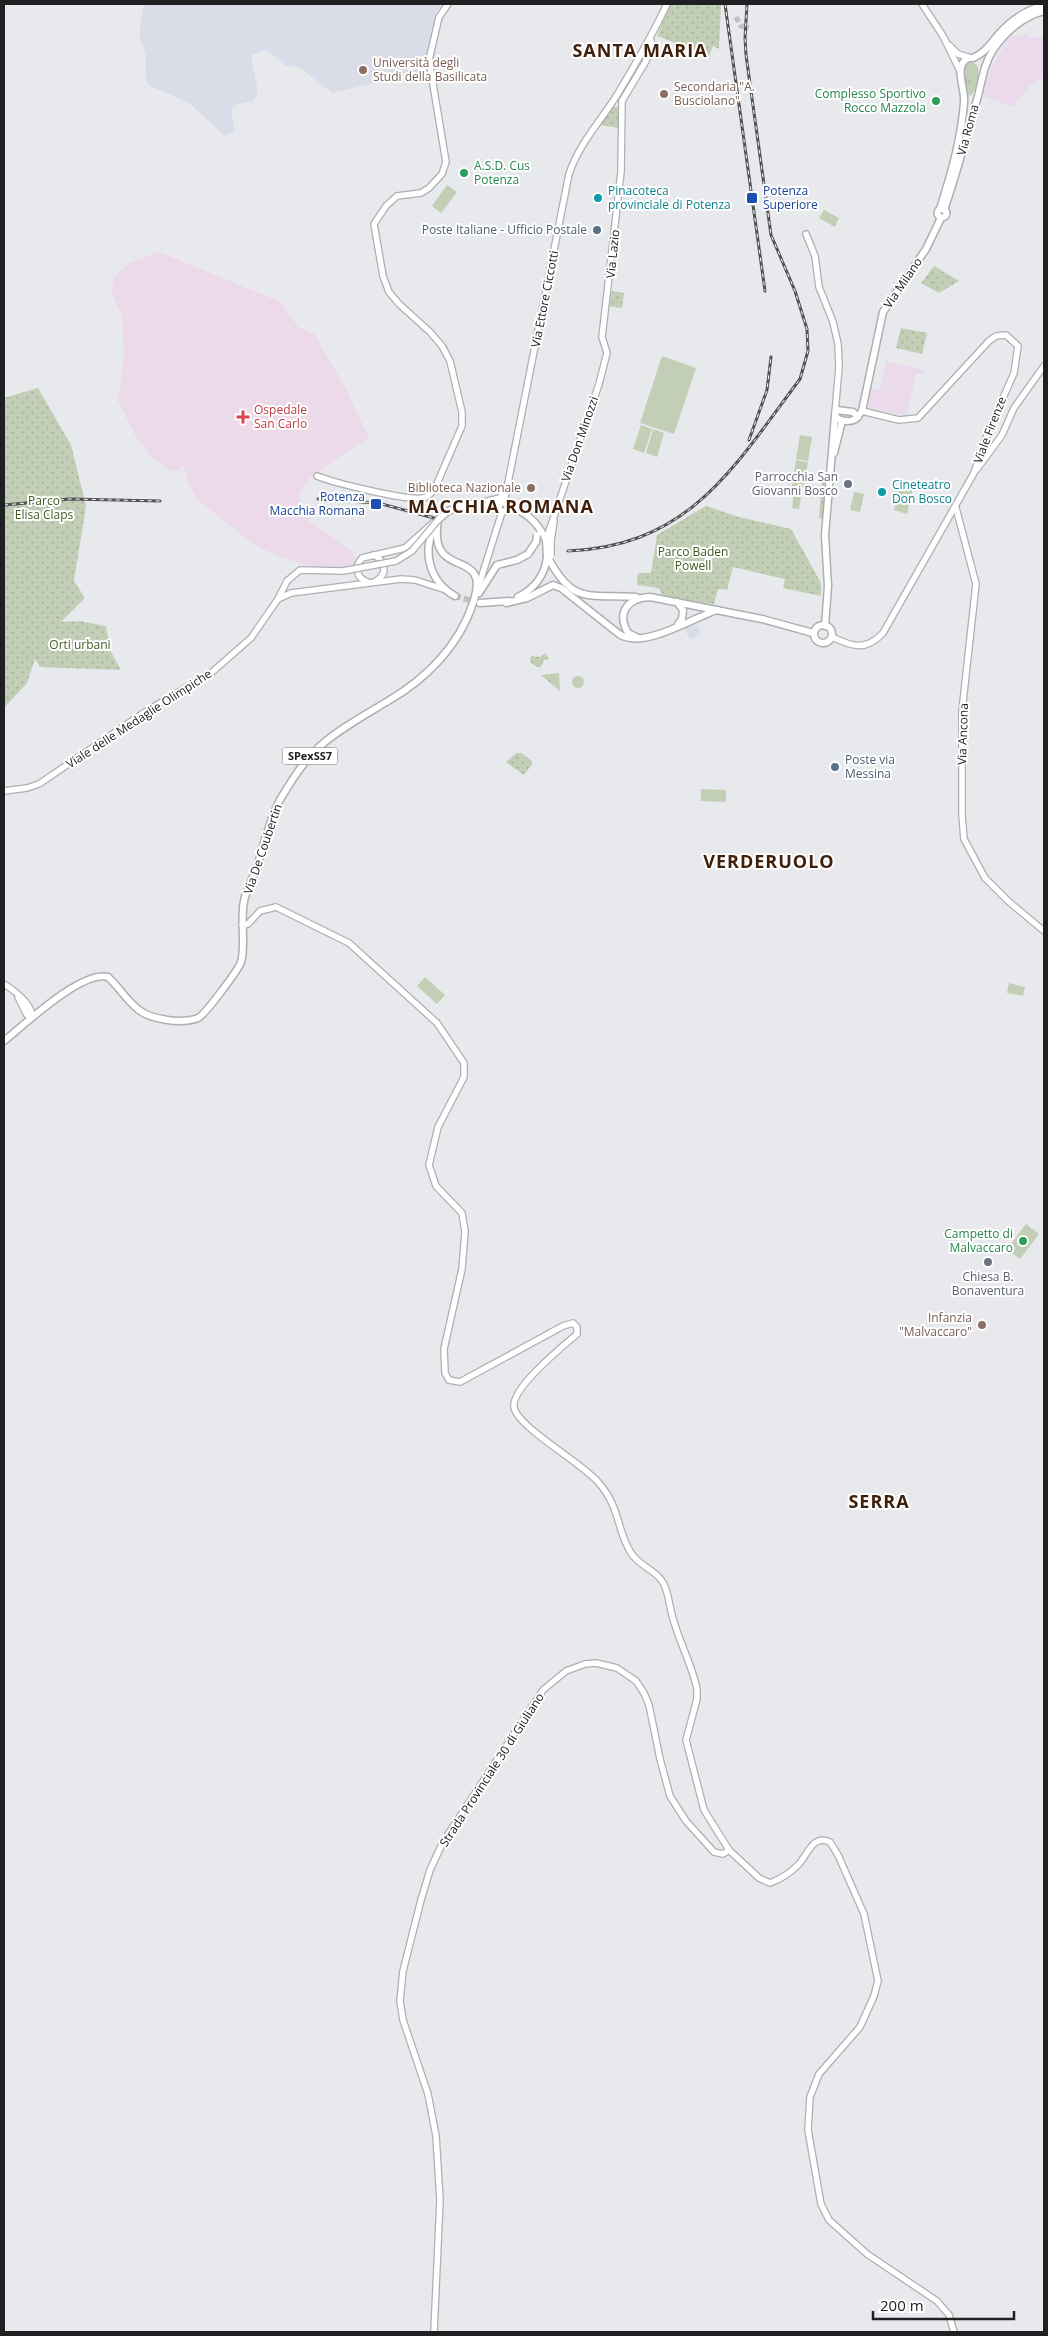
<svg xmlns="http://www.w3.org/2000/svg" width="1048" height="2336" viewBox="0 0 1048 2336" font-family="'Open Sans',sans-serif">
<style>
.commercial{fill:#eadaec}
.built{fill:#dadce8}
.medical{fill:#ecd9e9}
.grass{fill:url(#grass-tufts)}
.park{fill:url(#park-dots)}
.pitch{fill:#c2ceb5}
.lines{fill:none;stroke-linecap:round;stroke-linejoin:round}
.secondary-tunnel{stroke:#c0c1c4;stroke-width:5.5;stroke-dasharray:5.5 3;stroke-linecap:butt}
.primary-tunnel{stroke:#c0c1c4;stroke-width:6;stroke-dasharray:6 3;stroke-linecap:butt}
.secondary-casing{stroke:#aeafb3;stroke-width:8}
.primary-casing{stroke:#aeafb3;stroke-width:9}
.secondary{stroke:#fff;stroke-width:5.5}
.primary{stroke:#fff;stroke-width:6}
.rail-casing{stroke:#525255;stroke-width:3}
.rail{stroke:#fff;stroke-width:1;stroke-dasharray:4;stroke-linecap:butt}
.secondary-bridge-casing{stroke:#aeafb3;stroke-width:8;stroke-linecap:butt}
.primary-bridge-casing{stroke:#aeafb3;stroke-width:9;stroke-linecap:butt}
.secondary-bridge{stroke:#fff;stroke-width:5.5}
.primary-bridge{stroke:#fff;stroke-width:6}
.education-dot{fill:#8d6e63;stroke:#fff;stroke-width:2}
.leisure-dot{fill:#2e9e5b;stroke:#fff;stroke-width:2}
.culture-dot{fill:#0f9aa8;stroke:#fff;stroke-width:2}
.transit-dot{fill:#1a4fb4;stroke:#fff;stroke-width:2}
.service-dot{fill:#5c6f8a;stroke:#fff;stroke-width:2}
.health-dot{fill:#e0444e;stroke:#fff;stroke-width:2}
.worship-dot{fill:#6b7280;stroke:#fff;stroke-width:2}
.labels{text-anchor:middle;stroke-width:4;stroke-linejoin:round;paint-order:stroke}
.shield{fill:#fff;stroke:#636364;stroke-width:1}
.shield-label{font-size:11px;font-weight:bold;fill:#202022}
.education-label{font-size:12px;fill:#785e54;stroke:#fff;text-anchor:start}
.leisure-label{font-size:12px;fill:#27864d;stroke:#fff;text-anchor:end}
.street-label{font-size:12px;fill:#202022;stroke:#fff}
.culture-label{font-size:12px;fill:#0d838f;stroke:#fff;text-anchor:start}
.transit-label{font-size:12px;fill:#164399;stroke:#fff;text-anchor:start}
.service-label{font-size:12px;fill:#4e5e75;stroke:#fff;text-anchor:end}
.health-label{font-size:12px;fill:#be3a42;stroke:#fff;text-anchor:start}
.worship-label{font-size:12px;fill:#5b616d;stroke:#fff;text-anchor:end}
.park-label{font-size:12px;fill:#415b20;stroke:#fff}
.district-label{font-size:18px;font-weight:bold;letter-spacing:1px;fill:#41200b;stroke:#fff}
</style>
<defs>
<pattern id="grass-tufts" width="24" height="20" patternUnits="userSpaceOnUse" patternTransform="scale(1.25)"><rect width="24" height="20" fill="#c2ceb5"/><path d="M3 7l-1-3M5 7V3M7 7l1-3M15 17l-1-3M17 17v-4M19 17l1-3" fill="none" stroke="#a6b19b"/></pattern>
<pattern id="park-dots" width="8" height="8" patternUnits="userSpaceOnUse" patternTransform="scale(1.25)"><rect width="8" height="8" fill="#c2ceb5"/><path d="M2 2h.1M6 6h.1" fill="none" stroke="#a6b19b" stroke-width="1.8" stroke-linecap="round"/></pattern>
</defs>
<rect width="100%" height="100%" fill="#e8e9ed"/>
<g class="commercial">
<polygon points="1027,33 1031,38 1042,36 1044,40 1044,77 1031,85 1012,107 985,97 983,93 991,68 1008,39 1017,34 1020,37"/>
<polygon points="886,361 925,370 924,375 916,373 907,415 868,409 871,388 880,390"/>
</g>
<g class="built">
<polygon points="144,4 443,4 436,11 422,72 332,93 300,68 284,65 275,56 265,50 251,55 258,92 253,101 234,105 231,111 235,131 225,136 189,103 148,85 146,78 146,57 139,34"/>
<polygon points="691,624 692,626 697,624 701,633 690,640 684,627"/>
</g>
<polygon class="medical" points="159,252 281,302 298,327 314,334 343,383 369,438 324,467 317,476 313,474 300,493 300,508 311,523 352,551 358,562 357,567 311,567 281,557 256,546 198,500 188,484 184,466 178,471 170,471 164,465 150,456 135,435 118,401 124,354 122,315 112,294 113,279 129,263"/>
<g class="grass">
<path d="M970 62 976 64C981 71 977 91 970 96L968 94C966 84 958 67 970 62Z"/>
<polygon points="559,673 560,691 541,675"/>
</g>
<g class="park">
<polygon points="670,4 721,4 719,49 713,46 709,56 657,36"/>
<polygon points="613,106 618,108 618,128 600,125"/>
<polygon points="934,266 959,281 939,293 921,283"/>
<polygon points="612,291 624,293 622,308 609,306"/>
<polygon points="901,328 927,333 922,354 896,348"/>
<polygon points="38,388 71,445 86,506 74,581 85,598 61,622 79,621 106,626 110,650 121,670 40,667 35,659 27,683 4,708 4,398"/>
<polygon points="822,481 827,481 823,519 819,518"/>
<polygon points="706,506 739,517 791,529 821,583 821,596 783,588 785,579 733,567 727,590 718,589 714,604 668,598 661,593 659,588 637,585 638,573 651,573 657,535"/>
<polygon points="545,653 549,659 544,660 541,667 537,667 530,662 531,656 540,657"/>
<polygon points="516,753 521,753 532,761 532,764 524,775 506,762"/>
</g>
<g class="pitch">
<polygon points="447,185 457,192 441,213 432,206"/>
<polygon points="824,210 839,218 835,227 819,218"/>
<polygon points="662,356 696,368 674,434 640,423"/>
<polygon points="641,425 652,429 644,453 633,449"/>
<polygon points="653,429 664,433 657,457 646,453"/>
<polygon points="800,435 812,437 808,461 796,459"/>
<polygon points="796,460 808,462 804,488 792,486"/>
<polygon points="900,484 913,487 907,514 894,510"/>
<polygon points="794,491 802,492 799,509 792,508"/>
<polygon points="854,492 864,494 860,512 850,510"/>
<circle cx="578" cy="682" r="6"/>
<polygon points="701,789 726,790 726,802 701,801"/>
<polygon points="425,977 445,995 437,1004 417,986"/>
<polygon points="1009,983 1025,987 1023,996 1007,993"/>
<polygon points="1026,1224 1039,1234 1020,1259 1007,1249"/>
</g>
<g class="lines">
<polyline class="secondary-tunnel" points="736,17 741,26 749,28"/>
<polyline class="primary-tunnel" points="455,596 480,603"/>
<g class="secondary-casing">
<g id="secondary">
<polyline points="922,4 943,36 960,71"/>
<polyline points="949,45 958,54 971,58"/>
<polyline points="622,101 646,61 651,41"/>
<polyline points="806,234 815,256 819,287 833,322 838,344 839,367 835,413"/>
<polyline points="977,469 1002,435 1014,408 1044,366"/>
<path d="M317 476C335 483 406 501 423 498 429 497 432 492 435 488L462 426V412L450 361 442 346 430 332 399 304 389 292 383 276 374 224 386 206 397 196 421 193 429 188 442 174 446 162 429 60 439 17 448 4"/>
<polyline points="480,503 500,498 506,490"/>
<path d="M504 503 569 174C579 144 600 122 617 95 635 65 652 36 667 4"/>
<polyline points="956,508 976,584 962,711 962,815 964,839 985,878 1008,901 1044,931"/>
<polyline points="546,540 599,384 607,353 602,337 621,172 622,101"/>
<polyline points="551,541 554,521"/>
<path d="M373 555C386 560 388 574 376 581"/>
<path d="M368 582C356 578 354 567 362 558L405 548 434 522"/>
<polyline points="479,585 502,512"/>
<polyline points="278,599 291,593 401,579 415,580 443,589"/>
<path d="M832 637C853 647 866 651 883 633L974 473 989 430 1014 373 1018 346 1006 335 996 336 989 341 918 418 899 420 862 411"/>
<polyline points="4,791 27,788 39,784 145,712 211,673 251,638 278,599 287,581"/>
<path d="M242 925 248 924 260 911 276 907 349 943 437 1023 464 1063V1077L438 1127 429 1165 436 1186 462 1213 465 1232 462 1269 444 1349 445 1373 449 1380 460 1382 563 1326 573 1323 577 1327V1334C563 1346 511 1388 514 1407 516 1426 582 1463 598 1482 621 1508 616 1529 631 1553 639 1566 654 1569 662 1581 667 1588 668 1597 670 1606 675 1635 691 1660 697 1689V1699L686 1740 704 1810 729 1850 759 1878 770 1883C781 1879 790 1873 798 1865 808 1855 812 1834 830 1842L838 1855 864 1914 878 1981 874 1996 860 2027 819 2074 810 2097 808 2130 821 2204 829 2220 867 2254 937 2301 949 2315 954 2332"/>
<path d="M4 984C15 991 32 1003 32 1017"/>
<polyline points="18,997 27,1015 32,1017"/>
<polyline points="434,2332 440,2200 436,2136 428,2094 403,2020 400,2001 403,1971 421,1900 430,1870 443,1842 543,1690 566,1671 585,1664 596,1663 617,1668 636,1681 644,1693 649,1705 660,1759 670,1796 686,1821 714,1852 723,1854 729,1850"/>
</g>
</g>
<g class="primary-casing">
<g id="primary">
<path d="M973 58C985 53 990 44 998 35 1010 21 1027 10 1044 5"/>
<circle cx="942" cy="213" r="4.5"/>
<path d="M940 209C951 174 961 140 964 103 966 89 952 65 969 58"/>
<path d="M944 210C957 173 967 134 978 96 982 80 984 64 993 50 1005 32 1023 16 1044 11"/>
<path d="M836 410 853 412 858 417C852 423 840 422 835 416Z"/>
<polyline points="858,416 862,411 883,312 926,249 941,218"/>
<polyline points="834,453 842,421"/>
<circle cx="503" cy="507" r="4.5"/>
<path d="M508 507C527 511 538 523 546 540"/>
<polyline points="448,511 468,504 499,505"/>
<path d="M434 528C422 553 430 582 455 596"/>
<path d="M547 556C573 605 586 594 636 597"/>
<polyline points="479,593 497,565 517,560 528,554"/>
<path d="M518 597C534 589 545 575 547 557"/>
<polyline points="677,602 683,610 682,619 678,624"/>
<polyline points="480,603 509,601"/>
<path d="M506 603 527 598 553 585 561 588 619 634C643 650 692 618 717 610"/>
<circle cx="823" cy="634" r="9"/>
<polyline points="825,626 828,586 825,535 835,416"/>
<path d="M638 638 628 633C616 612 628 598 650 597L762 619 813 633"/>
<path d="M4 1041C25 1024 82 970 108 977 119 987 127 1001 139 1010 152 1020 182 1024 198 1018 204 1016 239 969 241 962 246 946 240 919 244 901 246 891 252 880 256 870 263 849 270 816 281 798 292 780 303 762 319 747 339 729 365 715 388 701 426 679 459 646 473 603 493 544 427 584 438 520"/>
</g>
</g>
<use href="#secondary" class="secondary"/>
<use href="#primary" class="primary"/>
<g class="rail-casing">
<g id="rail">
<polyline points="725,4 765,291"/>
<polyline points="749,440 767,390 771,357"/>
<polyline points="318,499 378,503 434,518"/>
<polyline points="4,505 70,499 160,501"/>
<path d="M568 551C690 546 734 467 800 379L808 351 807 329 795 291 771 235 746 55 745 38 747 4"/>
</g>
</g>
<use href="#rail" class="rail"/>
<g class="secondary-bridge-casing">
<g id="secondary-bridge">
<polyline points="551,541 551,556"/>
<polyline points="287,581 300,570 343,571 396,561 412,551 438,520"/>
</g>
</g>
<g class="primary-bridge-casing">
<g id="primary-bridge">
<polyline points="438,520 448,511"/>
<polyline points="546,540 547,556"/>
<polyline points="528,554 536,542 537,535"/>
</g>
</g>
<use href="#secondary-bridge" class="secondary-bridge"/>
<use href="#primary-bridge" class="primary-bridge"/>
</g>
<g class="education-dot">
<circle cx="363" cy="70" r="5"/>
<circle cx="664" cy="94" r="5"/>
<circle cx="531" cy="488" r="5"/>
<circle cx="982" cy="1325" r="5"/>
</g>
<g class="leisure-dot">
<circle cx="936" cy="101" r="5"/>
<circle cx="464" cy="173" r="5"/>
<circle cx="1023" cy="1241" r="5"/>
</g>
<g class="culture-dot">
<circle cx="598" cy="198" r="5"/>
<circle cx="882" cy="492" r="5"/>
</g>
<g class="transit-dot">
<rect x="746" y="192" width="12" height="12" rx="2.5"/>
<rect x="370" y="498" width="12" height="12" rx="2.5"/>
</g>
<g class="service-dot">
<circle cx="597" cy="230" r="5"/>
<circle cx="835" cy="767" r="5"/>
</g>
<path class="health-dot" d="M240.5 409.5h5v5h5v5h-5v5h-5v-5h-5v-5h5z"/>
<g class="worship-dot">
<circle cx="848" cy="484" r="5"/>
<circle cx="988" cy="1262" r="5"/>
</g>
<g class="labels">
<rect class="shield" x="282.5" y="747.5" width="55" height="17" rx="4"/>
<g class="shield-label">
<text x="310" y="760">SPexSS7</text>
</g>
<g class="education-label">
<text x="373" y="67">Università degli<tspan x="373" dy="14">Studi della Basilicata</tspan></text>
<text x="674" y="91">Secondaria "A.<tspan x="674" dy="14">Busciolano"</tspan></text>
<text x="521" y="492" text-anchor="end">Biblioteca Nazionale</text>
<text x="972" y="1322" text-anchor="end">Infanzia<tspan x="972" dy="14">"Malvaccaro"</tspan></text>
</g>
<g class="leisure-label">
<text x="926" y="98">Complesso Sportivo<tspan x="926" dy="14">Rocco Mazzola</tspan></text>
<text x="474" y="170" text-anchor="start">A.S.D. Cus<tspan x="474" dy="14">Potenza</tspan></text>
<text x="1013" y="1238">Campetto di<tspan x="1013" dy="14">Malvaccaro</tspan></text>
</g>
<g class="street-label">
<text transform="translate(968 130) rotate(-75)" y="4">Via Roma</text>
<text transform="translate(613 254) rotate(-84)" y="4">Via Lazio</text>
<text transform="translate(903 283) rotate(-56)" y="4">Via Milano</text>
<text transform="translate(545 299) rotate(-79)" y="4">Via Ettore Ciccotti</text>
<text transform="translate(990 430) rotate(-69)" y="4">Viale Firenze</text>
<text transform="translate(580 439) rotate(-71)" y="4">Via Don Minozzi</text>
<text transform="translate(139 719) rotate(-33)" y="4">Viale delle Medaglie Olimpiche</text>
<text transform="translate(963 734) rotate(-88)" y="4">Via Ancona</text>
<text transform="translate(263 849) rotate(-71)" y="4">Via De Coubertin</text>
<text transform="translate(492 1770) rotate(-57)" y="4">Strada Provinciale 30 di Giuliano</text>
</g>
<g class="culture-label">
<text x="608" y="195">Pinacoteca<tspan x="608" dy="14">provinciale di Potenza</tspan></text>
<text x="892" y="489">Cineteatro<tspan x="892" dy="14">Don Bosco</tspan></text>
</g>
<g class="transit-label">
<text x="763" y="195">Potenza<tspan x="763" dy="14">Superiore</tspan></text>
<text x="365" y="501" text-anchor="end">Potenza<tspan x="365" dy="14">Macchia Romana</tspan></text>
</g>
<g class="service-label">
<text x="587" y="234">Poste Italiane - Ufficio Postale</text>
<text x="845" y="764" text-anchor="start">Poste via<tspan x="845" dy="14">Messina</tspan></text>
</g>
<g class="health-label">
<text x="254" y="414">Ospedale<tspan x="254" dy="14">San Carlo</tspan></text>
</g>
<g class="worship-label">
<text x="838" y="481">Parrocchia San<tspan x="838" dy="14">Giovanni Bosco</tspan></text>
<text x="988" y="1281" text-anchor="middle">Chiesa B.<tspan x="988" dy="14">Bonaventura</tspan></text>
</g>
<g class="park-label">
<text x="44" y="505">Parco<tspan x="44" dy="14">Elisa Claps</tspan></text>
<text x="693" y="556">Parco Baden<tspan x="693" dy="14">Powell</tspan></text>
<text x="80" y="649">Orti urbani</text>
</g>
<g class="district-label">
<text x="640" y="57">SANTA MARIA</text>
<text x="501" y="513">MACCHIA ROMANA</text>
<text x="769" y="868">VERDERUOLO</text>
<text x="879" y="1508">SERRA</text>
</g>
</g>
<rect width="1048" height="2336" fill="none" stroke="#202022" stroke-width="10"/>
<path d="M873 2311v8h141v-8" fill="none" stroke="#202022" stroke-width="2.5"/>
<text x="880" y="2311" font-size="15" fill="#202022" stroke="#ffffff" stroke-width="4" paint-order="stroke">200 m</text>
</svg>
